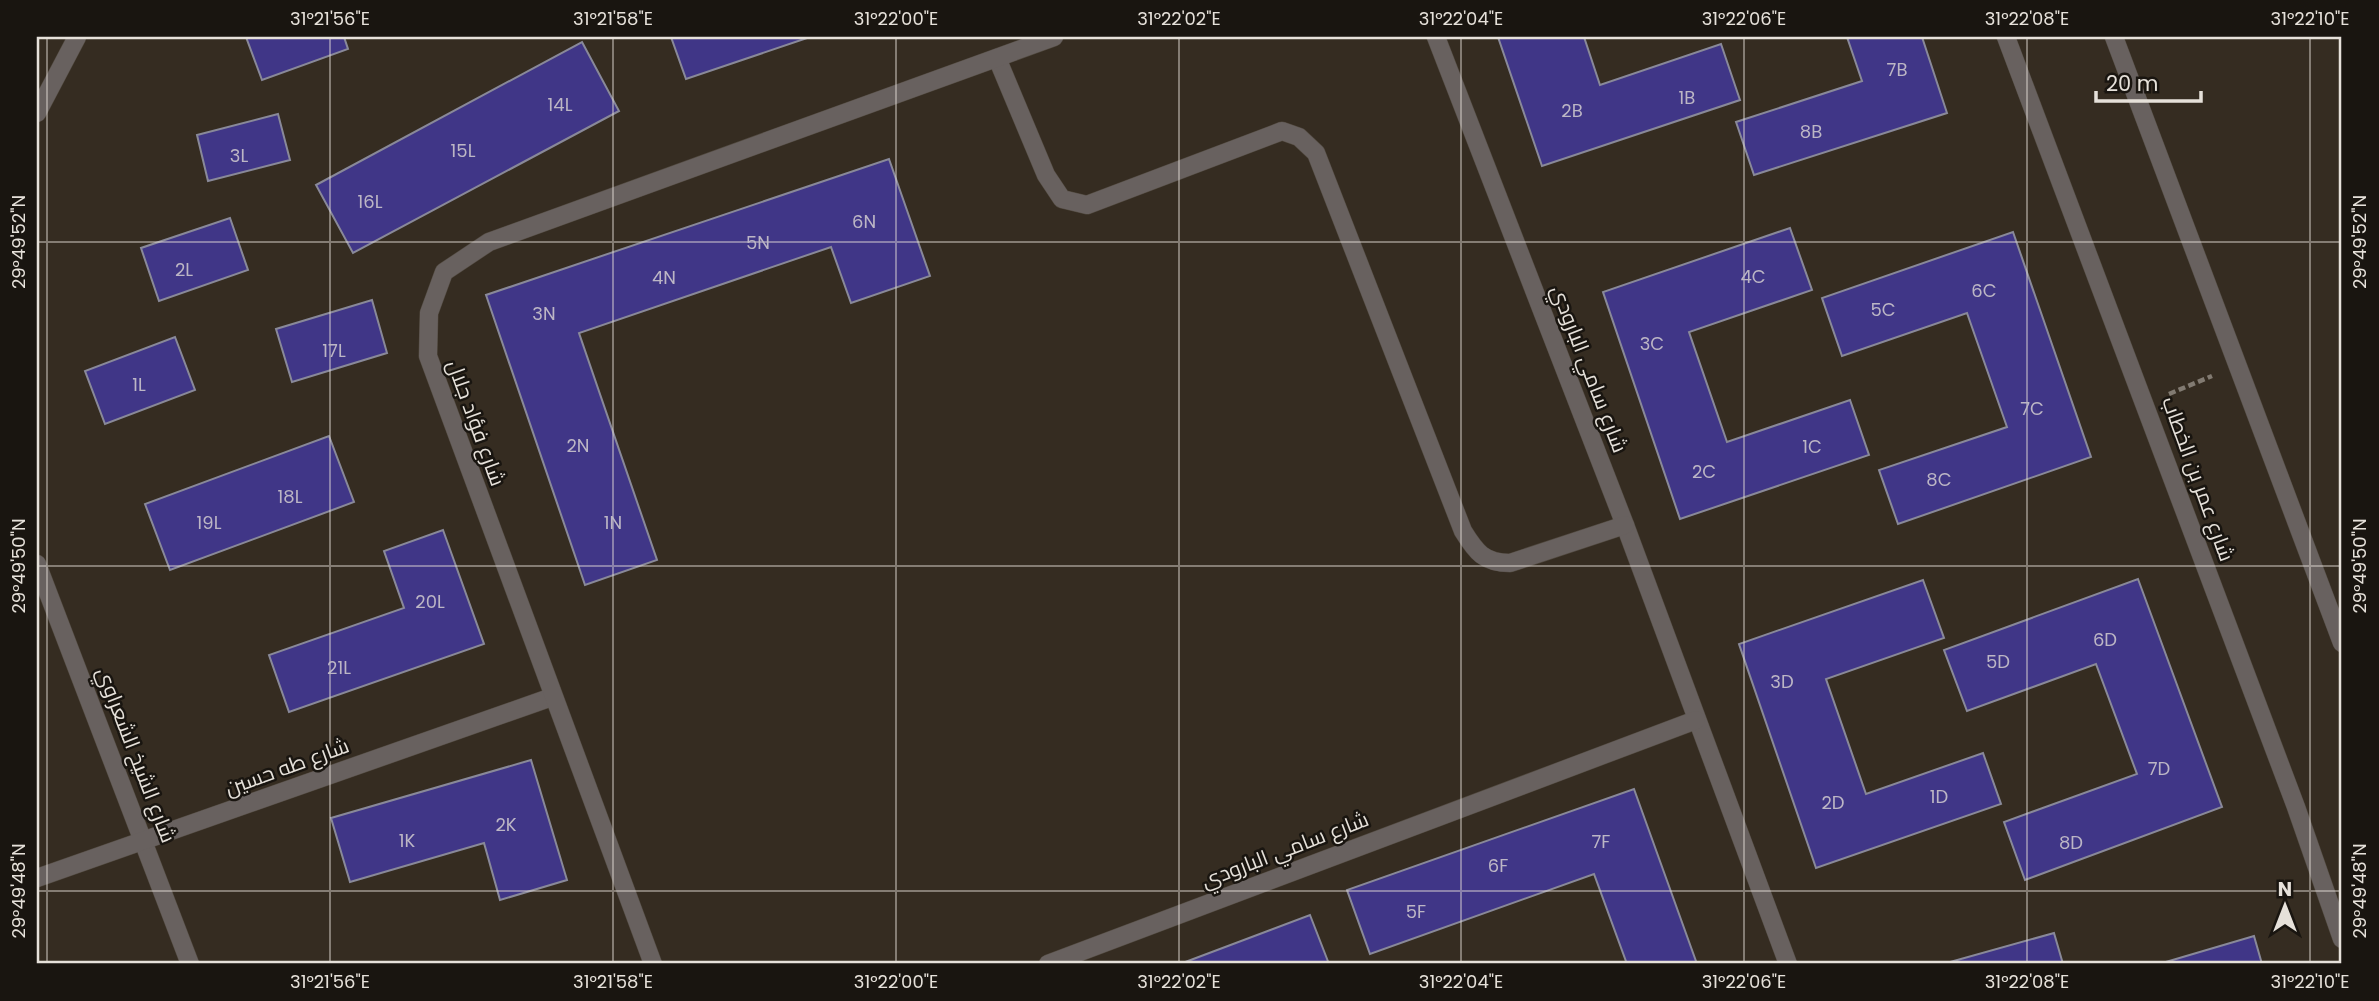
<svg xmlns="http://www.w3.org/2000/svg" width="2379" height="1001" viewBox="0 0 2379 1001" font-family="Poppins,Cairo,sans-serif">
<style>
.building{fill:#403687;stroke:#898999;stroke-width:2}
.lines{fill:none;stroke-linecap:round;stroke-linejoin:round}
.minor-casing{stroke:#51493f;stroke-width:19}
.path{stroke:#827b72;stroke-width:4.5;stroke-dasharray:7 3.5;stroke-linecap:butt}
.minor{stroke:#68615f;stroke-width:18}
.ticks{fill:none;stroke:#e6e1da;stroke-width:2;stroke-opacity:0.45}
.labels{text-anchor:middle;stroke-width:5;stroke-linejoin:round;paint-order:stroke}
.number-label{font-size:18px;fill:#bcb6c5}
.street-label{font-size:21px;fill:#e6e1da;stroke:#191510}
.neatline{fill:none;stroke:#e6e1da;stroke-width:2.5}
.ticks-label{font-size:18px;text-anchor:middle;fill:#e6e1da}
</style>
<rect width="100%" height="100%" fill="#352c21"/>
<g class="building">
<polygon points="246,37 344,37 348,49 262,80"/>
<polygon points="671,37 810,37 686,79"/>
<polygon points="1498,37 1584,37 1600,85 1721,44 1740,100 1542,166"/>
<polygon points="1847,37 1922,37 1947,113 1754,175 1736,122 1862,81"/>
<polygon points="582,42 619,111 353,253 316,185"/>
<polygon points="278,114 290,160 208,181 197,135"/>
<polygon points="889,159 930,276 851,303 831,247 579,333 657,560 585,585 486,295"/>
<polygon points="230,218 248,270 159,301 141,248"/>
<polygon points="1790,228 1812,290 1689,332 1727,442 1850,400 1869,455 1680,519 1603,292"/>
<polygon points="2013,232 2091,457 1898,524 1879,470 2007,427 1967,313 1842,356 1822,298"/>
<polygon points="372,300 387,353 292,382 276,329"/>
<polygon points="175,337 195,390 105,424 85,371"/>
<polygon points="329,436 354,502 170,570 145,504"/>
<polygon points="443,530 484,644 289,712 269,655 404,608 384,551"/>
<polygon points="2138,579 2222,807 2025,880 2004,822 2137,774 2096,664 1967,711 1944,650"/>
<polygon points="1923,580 1944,638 1826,679 1866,794 1983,753 2001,804 1816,868 1739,644"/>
<polygon points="531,760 567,880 500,900 484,843 350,882 331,818"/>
<polygon points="1634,789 1697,964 1627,964 1594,874 1370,954 1347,890"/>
<polygon points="1310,915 1329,964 1180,964"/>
<polygon points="2054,933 2063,964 1943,964"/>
<polygon points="2254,936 2262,964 2159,964"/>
</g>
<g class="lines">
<g class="minor-casing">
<g id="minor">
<polyline points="1436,37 1625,525 1788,964"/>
<polyline points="2006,37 2296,807 2342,939"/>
<polyline points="2114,37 2342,643"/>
<path d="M997 58 1046 175 1062 199 1087 205 1282 131 1299 137 1316 153 1463 531C1476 552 1484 563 1510 563L1625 525"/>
<polyline points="37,113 77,37"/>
<polyline points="37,564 190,964"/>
<polyline points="37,878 552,697"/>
<polyline points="653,964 428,356 429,313 444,272 489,242 1054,37"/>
<polyline points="1048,964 1696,720"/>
</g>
</g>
<polyline class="path" points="2169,394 2212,376"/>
<use href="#minor" class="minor"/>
</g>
<path class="ticks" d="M47 37V964M330 37V964M613 37V964M896 37V964M1179 37V964M1461 37V964M1744 37V964M2027 37V964M2310 37V964M37 242H2342M37 566H2342M37 891H2342"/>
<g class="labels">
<g class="number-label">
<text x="1897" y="76">7B</text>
<text x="1687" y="104">1B</text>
<text x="560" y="111">14L</text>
<text x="1572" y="117">2B</text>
<text x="1811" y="138">8B</text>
<text x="463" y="157">15L</text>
<text x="239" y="162">3L</text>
<text x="370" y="208">16L</text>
<text x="864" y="228">6N</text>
<text x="758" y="249">5N</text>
<text x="184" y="276">2L</text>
<text x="1753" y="283">4C</text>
<text x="664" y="284">4N</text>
<text x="1984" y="297">6C</text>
<text x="1883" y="316">5C</text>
<text x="544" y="320">3N</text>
<text x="1652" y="350">3C</text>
<text x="334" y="357">17L</text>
<text x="139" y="391">1L</text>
<text x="2032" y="415">7C</text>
<text x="578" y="452">2N</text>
<text x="1812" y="453">1C</text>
<text x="1704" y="478">2C</text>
<text x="1939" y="486">8C</text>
<text x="290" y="503">18L</text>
<text x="209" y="529">19L</text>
<text x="613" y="529">1N</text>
<text x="430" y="608">20L</text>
<text x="2105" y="646">6D</text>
<text x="1998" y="668">5D</text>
<text x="339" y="674">21L</text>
<text x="1782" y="688">3D</text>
<text x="2159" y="775">7D</text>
<text x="1939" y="803">1D</text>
<text x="1833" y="809">2D</text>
<text x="506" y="831">2K</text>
<text x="407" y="847">1K</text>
<text x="1601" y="848">7F</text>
<text x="2071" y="849">8D</text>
<text x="1498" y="872">6F</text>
<text x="1416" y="918">5F</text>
</g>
<g class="street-label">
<text transform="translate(1589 369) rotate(69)" y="7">شارع سامي البارودي</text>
<text transform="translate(476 423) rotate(70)" y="7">شارع فؤاد جلال</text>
<text transform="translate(2198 479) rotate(70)" y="7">شارع عمر بن الخطاب</text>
<text transform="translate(136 755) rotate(69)" y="7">شارع الشيخ الشعراوي</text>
<text transform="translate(287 767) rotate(-20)" y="7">شارع طه حسين</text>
<text transform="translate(1285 850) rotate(-21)" y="7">شارع سامي البارودي</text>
</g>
</g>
<rect width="2379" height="1001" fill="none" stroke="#191510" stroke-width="77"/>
<g transform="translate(2285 906)" stroke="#191510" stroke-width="5" paint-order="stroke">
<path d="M0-5L12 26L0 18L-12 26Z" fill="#e6e1da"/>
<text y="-10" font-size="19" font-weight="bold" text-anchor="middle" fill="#e6e1da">N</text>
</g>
<path d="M2096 91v10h105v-10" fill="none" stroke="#e6e1da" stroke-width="3.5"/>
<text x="2106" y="91" font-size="21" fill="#e6e1da" stroke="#191510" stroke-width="5" paint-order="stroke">20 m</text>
<rect x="38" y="38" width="2302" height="924" class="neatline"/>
<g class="ticks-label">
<text x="330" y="25">31°21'56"E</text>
<text x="613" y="25">31°21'58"E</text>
<text x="896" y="25">31°22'00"E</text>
<text x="1179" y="25">31°22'02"E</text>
<text x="1461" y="25">31°22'04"E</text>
<text x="1744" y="25">31°22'06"E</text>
<text x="2027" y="25">31°22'08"E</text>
<text x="2310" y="25">31°22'10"E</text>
<text transform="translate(19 242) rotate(-90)" y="6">29°49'52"N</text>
<text transform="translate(2360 242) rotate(-90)" y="6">29°49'52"N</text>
<text transform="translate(19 566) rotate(-90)" y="6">29°49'50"N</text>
<text transform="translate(2360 566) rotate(-90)" y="6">29°49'50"N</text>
<text transform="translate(19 891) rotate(-90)" y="6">29°49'48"N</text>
<text transform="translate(2360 891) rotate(-90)" y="6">29°49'48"N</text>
<text x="330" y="988">31°21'56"E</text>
<text x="613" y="988">31°21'58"E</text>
<text x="896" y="988">31°22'00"E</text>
<text x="1179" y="988">31°22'02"E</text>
<text x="1461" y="988">31°22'04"E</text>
<text x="1744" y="988">31°22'06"E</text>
<text x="2027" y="988">31°22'08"E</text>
<text x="2310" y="988">31°22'10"E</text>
</g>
</svg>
